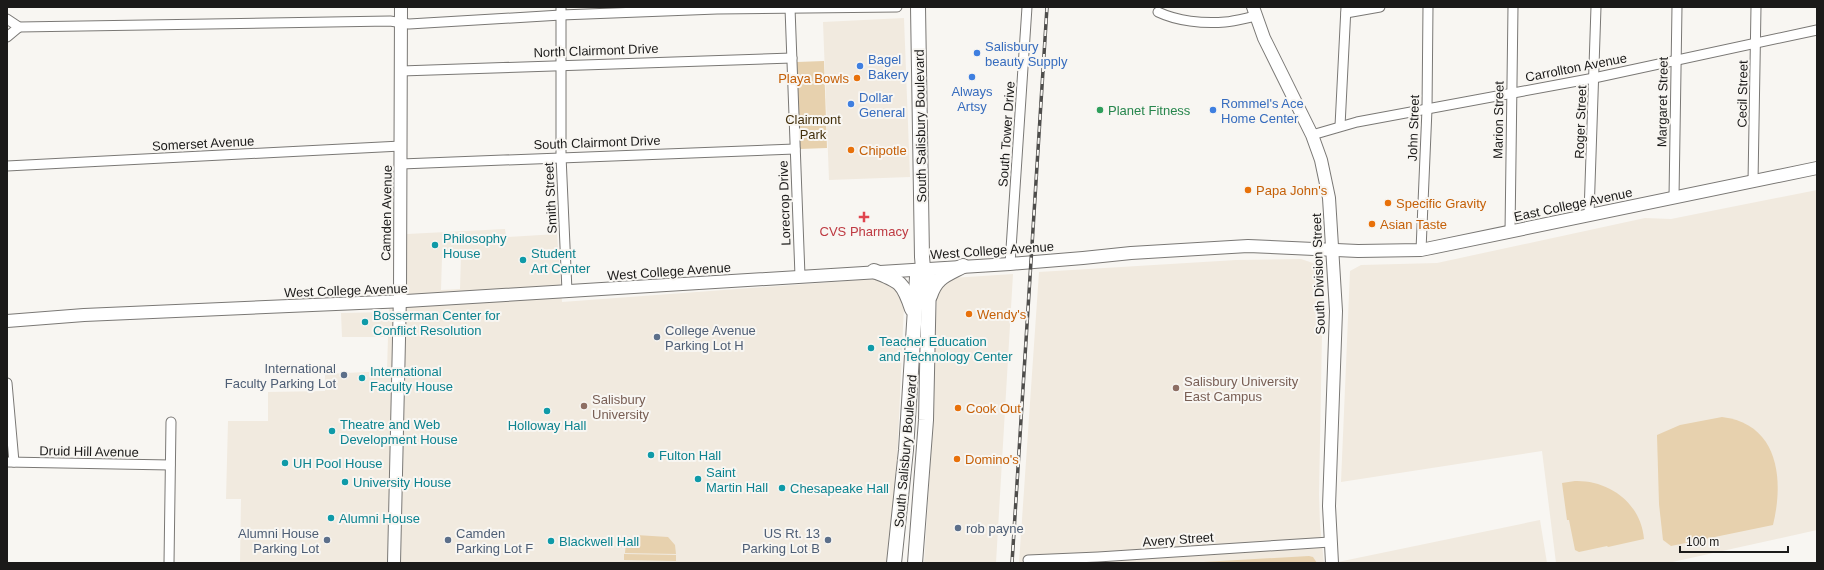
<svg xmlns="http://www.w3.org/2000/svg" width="1824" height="570" viewBox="0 0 1824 570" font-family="Arial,sans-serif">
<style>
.built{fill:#f1eadf;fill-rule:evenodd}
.green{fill:#e7d1ae}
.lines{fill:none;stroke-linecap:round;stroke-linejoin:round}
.street-casing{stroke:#7a7875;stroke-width:11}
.secondary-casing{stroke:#7a7875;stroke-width:14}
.primary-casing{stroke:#7a7875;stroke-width:16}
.street{stroke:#fff;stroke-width:9}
.secondary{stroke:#fff;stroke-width:12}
.primary{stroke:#fff;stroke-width:14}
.rail-casing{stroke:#4e4d4b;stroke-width:3.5}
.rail{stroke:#f8f6f2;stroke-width:2;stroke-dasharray:6;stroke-linecap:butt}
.shop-dot{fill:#3f7fe0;stroke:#f8f6f2;stroke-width:1.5}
.food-dot{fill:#e8710a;stroke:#f8f6f2;stroke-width:1.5}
.leisure-dot{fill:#2e9e5b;stroke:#f8f6f2;stroke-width:1.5}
.health-dot{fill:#e0444e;stroke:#f8f6f2;stroke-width:1.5}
.culture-dot{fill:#0f9aa8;stroke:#f8f6f2;stroke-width:1.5}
.service-dot{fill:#5c6f8a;stroke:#f8f6f2;stroke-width:1.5}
.education-dot{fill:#8d6e63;stroke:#f8f6f2;stroke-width:1.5}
.labels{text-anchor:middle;stroke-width:4;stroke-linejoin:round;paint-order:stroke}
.shop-label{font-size:13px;fill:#366cbe;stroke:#f8f6f2;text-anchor:start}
.street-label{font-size:13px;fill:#1b1a19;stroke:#f8f6f2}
.food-label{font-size:13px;fill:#c56008;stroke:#f8f6f2;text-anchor:start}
.leisure-label{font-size:13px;fill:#27864d;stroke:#f8f6f2;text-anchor:start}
.park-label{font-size:13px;fill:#432f0a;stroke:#f8f6f2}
.health-label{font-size:13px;fill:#be3a42;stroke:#f8f6f2}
.culture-label{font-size:13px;fill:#0d838f;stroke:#f8f6f2;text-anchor:start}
.service-label{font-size:13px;fill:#4e5e75;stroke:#f8f6f2;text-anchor:start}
.education-label{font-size:13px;fill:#785e54;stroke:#f8f6f2;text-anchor:start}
</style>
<rect width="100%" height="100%" fill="#f8f6f2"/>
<g class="built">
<polygon points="904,18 910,177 829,180 823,22"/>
<polygon points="1817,190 1817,530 1668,563 1556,563 1542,451 1341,482 1350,271 1361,265 1437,263 1645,218 1671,219"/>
<path d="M505 229 506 237 557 234 562 302 873 279 895 285 904 306 895 507 888 563H240L241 499H226L228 421H268V392L325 391V374L387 371 388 337H342L341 313 389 312 388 293 407 292V234ZM461 256 460 289 441 290 442 257Z"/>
<polygon points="1301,259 1316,264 1323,282 1319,494 1320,525 1324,563 1019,563 1039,272 1236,260"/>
<polygon points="1013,274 996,563 924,563 931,453 937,294 952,278"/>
<polygon points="1540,520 1547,563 1333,563"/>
</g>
<g class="green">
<polygon points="824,61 827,148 800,149 797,62"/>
<path d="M1722 417C1779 424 1784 480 1773 525L1671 546 1663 540 1659 504 1657 435 1680 425Z"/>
<path d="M1575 481C1609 480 1641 503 1644 539L1608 547 1607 546 1579 552 1575 550 1569 520H1567L1562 483Z"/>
<polygon points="636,535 668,537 675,545 676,554 625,553 626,541"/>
<polygon points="624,554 676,555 676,561 624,560"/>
<polygon points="1309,556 1313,557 1317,563 1186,563"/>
</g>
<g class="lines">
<g class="street-casing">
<g id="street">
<polyline points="561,7 561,156 567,291"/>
<polyline points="790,8 800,276"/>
<path d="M1158 12C1177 21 1203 24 1225 22 1235 21 1246 18 1256 16"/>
<polyline points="1346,13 1380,7"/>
<polyline points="7,19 19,27 390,21 409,24 561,15 717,9 897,7"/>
<polyline points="7,37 19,27"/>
<polyline points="401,71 792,58"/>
<polyline points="1340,126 1346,7"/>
<polyline points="1312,135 1357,122 1594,78 1817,30"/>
<polyline points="401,164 795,149"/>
<polyline points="7,166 401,146"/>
<polyline points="1753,182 1756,7"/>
<polyline points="1674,197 1677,7"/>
<polyline points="1589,214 1596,7"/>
<polyline points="1510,232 1513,7"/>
<polyline points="1421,250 1427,109 1428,7"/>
<polyline points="1010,264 1027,7"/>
<polyline points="7,383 14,462"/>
<polyline points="7,462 170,465"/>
<polyline points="1028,560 1098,557 1330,542"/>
<polyline points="169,563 171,422"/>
</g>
</g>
<g class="secondary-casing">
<g id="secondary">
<polyline points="1253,7 1264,38 1312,135 1321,160 1329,198 1336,311 1329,506 1332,563"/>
<polyline points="7,321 84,315 406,301 1010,264 1083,258 1131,253 1248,246 1358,251 1421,250 1817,168"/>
<polyline points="394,563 400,294 401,7"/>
</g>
</g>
<g class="primary-casing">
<g id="primary">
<path d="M874 271C900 281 903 282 912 309"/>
<path d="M930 296C936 277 946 275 963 266"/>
<polyline points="894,563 906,450 917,277 923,268"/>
<polyline points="915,563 926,420 929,278 923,268 922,257 918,7"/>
</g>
</g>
<use href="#street" class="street"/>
<use href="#secondary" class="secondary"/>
<use href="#primary" class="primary"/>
<g class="rail-casing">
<polyline id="rail" points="1012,563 1047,7"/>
</g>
<use href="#rail" class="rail"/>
</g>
<g class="shop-dot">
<circle cx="977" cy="53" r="4"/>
<circle cx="860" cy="66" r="4"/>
<circle cx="972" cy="77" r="4"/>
<circle cx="851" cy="104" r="4"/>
<circle cx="1213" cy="110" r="4"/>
</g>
<g class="food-dot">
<circle cx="857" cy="78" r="4"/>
<circle cx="851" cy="150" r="4"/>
<circle cx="1248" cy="190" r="4"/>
<circle cx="1388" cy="203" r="4"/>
<circle cx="1372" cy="224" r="4"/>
<circle cx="969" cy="314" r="4"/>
<circle cx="958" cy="408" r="4"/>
<circle cx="957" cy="459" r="4"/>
</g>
<circle class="leisure-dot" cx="1100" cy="110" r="4"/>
<path class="health-dot" d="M862 211h4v4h4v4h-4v4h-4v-4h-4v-4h4z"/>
<g class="culture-dot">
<circle cx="435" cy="245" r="4"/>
<circle cx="523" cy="260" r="4"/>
<circle cx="365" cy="322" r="4"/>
<circle cx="871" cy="348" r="4"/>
<circle cx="362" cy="378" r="4"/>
<circle cx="547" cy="411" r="4"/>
<circle cx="332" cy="431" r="4"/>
<circle cx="651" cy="455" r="4"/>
<circle cx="285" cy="463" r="4"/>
<circle cx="698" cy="479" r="4"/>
<circle cx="345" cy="482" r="4"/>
<circle cx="782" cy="488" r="4"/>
<circle cx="331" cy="518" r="4"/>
<circle cx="551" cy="541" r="4"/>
</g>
<g class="service-dot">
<circle cx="657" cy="337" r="4"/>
<circle cx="344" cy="375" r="4"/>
<circle cx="958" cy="528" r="4"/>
<circle cx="327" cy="540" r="4"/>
<circle cx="448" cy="540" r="4"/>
<circle cx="828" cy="540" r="4"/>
</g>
<g class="education-dot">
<circle cx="1176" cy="388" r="4"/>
<circle cx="584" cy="406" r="4"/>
</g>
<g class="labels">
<g class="shop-label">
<text x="985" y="51">Salisbury<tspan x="985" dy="15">beauty Supply</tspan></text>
<text x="868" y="64">Bagel<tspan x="868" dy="15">Bakery</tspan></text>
<text x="972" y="96" text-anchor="middle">Always<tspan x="972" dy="15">Artsy</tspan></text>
<text x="859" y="102">Dollar<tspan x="859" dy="15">General</tspan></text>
<text x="1221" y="108">Rommel's Ace<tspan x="1221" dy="15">Home Center</tspan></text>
</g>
<g class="street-label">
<text transform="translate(596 50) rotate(-2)" y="5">North Clairmont Drive</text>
<text transform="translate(1576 67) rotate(-11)" y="5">Carrollton Avenue</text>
<text transform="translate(1742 94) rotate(-89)" y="5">Cecil Street</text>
<text transform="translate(1662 102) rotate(-89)" y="5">Margaret Street</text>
<text transform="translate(1498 120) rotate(-89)" y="5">Marion Street</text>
<text transform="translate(1580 122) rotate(-88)" y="5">Roger Street</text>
<text transform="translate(920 126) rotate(-91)" y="5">South Salisbury Boulevard</text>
<text transform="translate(1413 128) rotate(-88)" y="5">John Street</text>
<text transform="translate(1006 134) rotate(-86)" y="5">South Tower Drive</text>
<text transform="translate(597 142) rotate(-2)" y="5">South Clairmont Drive</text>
<text transform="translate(203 143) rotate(-3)" y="5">Somerset Avenue</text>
<text transform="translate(550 198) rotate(-93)" y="5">Smith Street</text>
<text transform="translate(784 203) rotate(-92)" y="5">Lorecrop Drive</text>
<text transform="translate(1573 204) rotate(-12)" y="5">East College Avenue</text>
<text transform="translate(386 213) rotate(-89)" y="5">Camden Avenue</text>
<text transform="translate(992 250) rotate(-4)" y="5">West College Avenue</text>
<text transform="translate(669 271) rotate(-4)" y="5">West College Avenue</text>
<text transform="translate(1318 274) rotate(-92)" y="5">South Division Street</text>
<text transform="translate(346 290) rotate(-2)" y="5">West College Avenue</text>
<text transform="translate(89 451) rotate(1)" y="5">Druid Hill Avenue</text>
<text transform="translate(905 451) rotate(-85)" y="5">South Salisbury Boulevard</text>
<text transform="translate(1178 539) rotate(-4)" y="5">Avery Street</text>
</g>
<g class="food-label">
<text x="849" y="83" text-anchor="end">Playa Bowls</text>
<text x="859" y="155">Chipotle</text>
<text x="1256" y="195">Papa John's</text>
<text x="1396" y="208">Specific Gravity</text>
<text x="1380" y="229">Asian Taste</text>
<text x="977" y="319">Wendy's</text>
<text x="966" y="413">Cook Out</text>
<text x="965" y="464">Domino's</text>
</g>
<g class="leisure-label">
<text x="1108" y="115">Planet Fitness</text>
</g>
<g class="park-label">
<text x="813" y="124">Clairmont<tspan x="813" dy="15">Park</tspan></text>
</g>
<g class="health-label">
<text x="864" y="236">CVS Pharmacy</text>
</g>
<g class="culture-label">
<text x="443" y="243">Philosophy<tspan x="443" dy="15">House</tspan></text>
<text x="531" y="258">Student<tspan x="531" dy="15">Art Center</tspan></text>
<text x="373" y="320">Bosserman Center for<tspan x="373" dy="15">Conflict Resolution</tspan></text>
<text x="879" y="346">Teacher Education<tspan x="879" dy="15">and Technology Center</tspan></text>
<text x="370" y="376">International<tspan x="370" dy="15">Faculty House</tspan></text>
<text x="340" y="429">Theatre and Web<tspan x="340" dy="15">Development House</tspan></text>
<text x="547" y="430" text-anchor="middle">Holloway Hall</text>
<text x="659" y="460">Fulton Hall</text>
<text x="293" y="468">UH Pool House</text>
<text x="706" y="477">Saint<tspan x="706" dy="15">Martin Hall</tspan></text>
<text x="353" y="487">University House</text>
<text x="790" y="493">Chesapeake Hall</text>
<text x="339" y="523">Alumni House</text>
<text x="559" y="546">Blackwell Hall</text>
</g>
<g class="service-label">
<text x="665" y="335">College Avenue<tspan x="665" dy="15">Parking Lot H</tspan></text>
<text x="336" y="373" text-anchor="end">International<tspan x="336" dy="15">Faculty Parking Lot</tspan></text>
<text x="966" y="533">rob payne</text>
<text x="319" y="538" text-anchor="end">Alumni House<tspan x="319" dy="15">Parking Lot</tspan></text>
<text x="456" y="538">Camden<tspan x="456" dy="15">Parking Lot F</tspan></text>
<text x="820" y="538" text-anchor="end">US Rt. 13<tspan x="820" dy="15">Parking Lot B</tspan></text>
</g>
<g class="education-label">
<text x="1184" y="386">Salisbury University<tspan x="1184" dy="15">East Campus</tspan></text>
<text x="592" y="404">Salisbury<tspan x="592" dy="15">University</tspan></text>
</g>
</g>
<rect width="1824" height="570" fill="none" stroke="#1b1a19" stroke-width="16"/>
<path d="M1680 546v6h108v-6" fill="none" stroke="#1b1a19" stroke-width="2"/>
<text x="1686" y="546" font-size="12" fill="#1b1a19" stroke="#f8f6f2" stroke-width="3" paint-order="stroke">100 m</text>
</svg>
